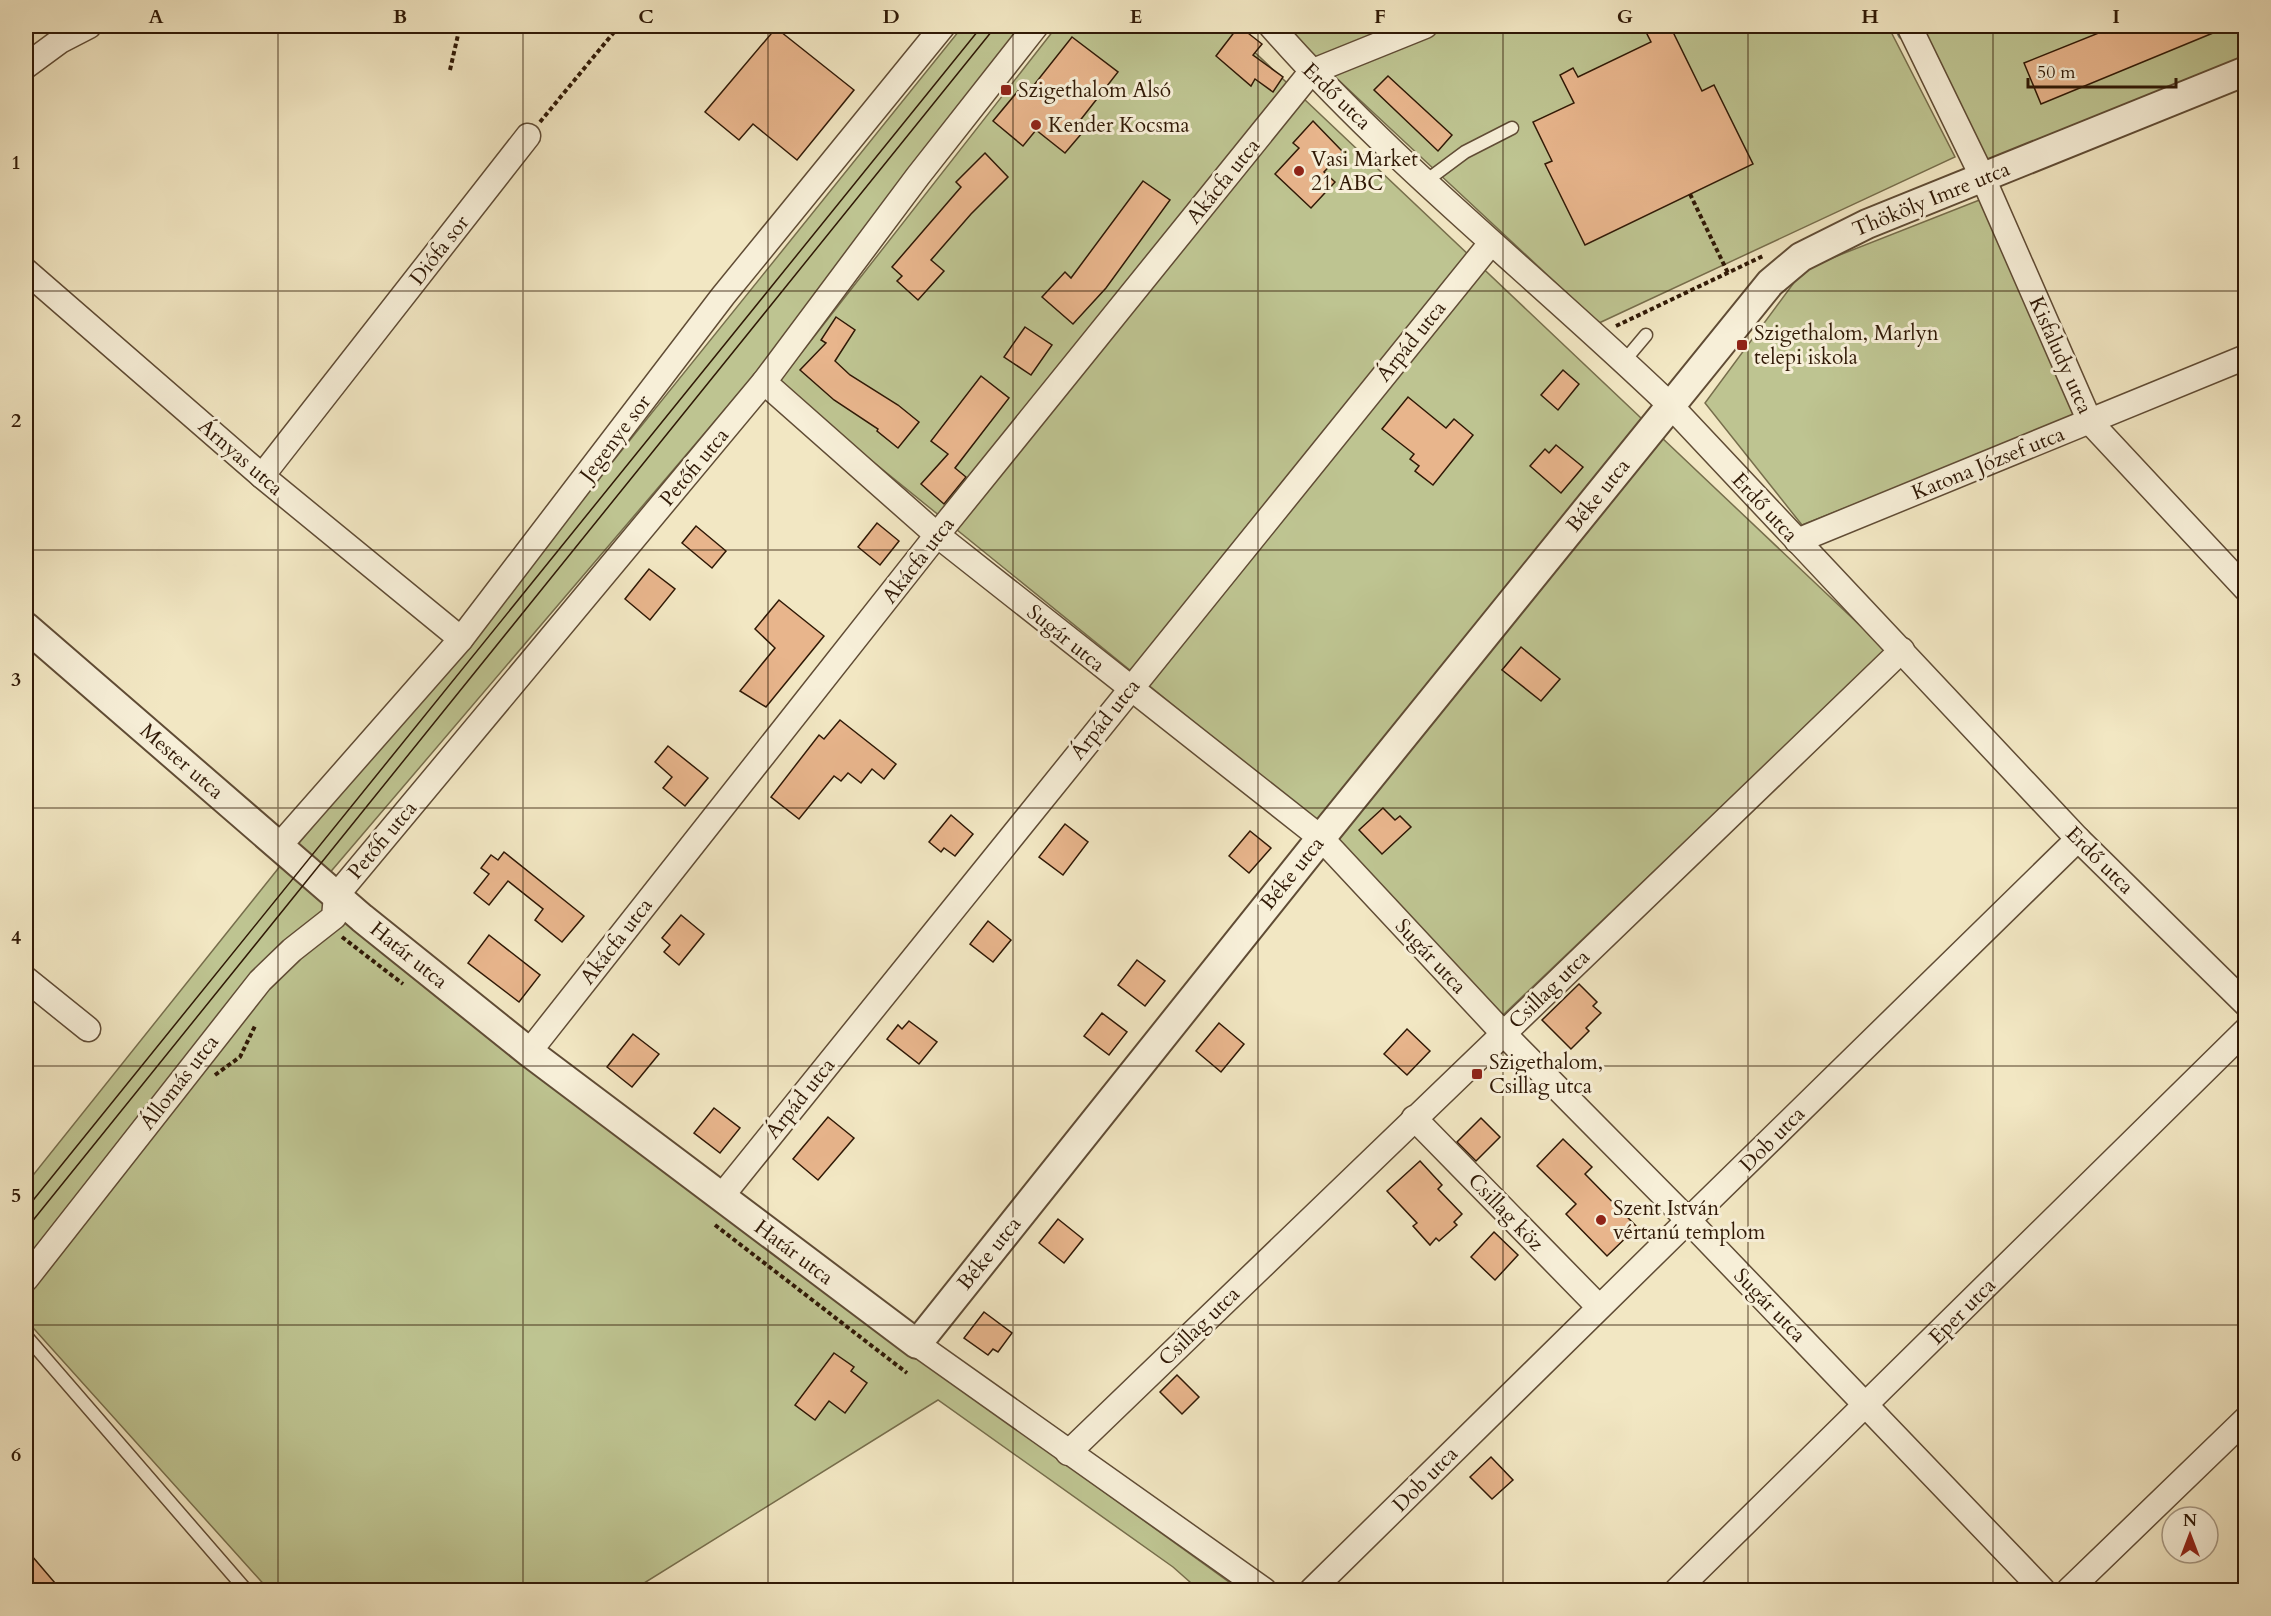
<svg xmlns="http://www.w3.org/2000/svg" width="2271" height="1616" viewBox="0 0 2271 1616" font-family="Cardo,serif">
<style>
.green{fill:#bec491;stroke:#776e4c;stroke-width:1.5}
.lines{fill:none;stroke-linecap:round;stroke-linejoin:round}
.stream{stroke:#707d6d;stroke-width:6}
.building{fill:#e8b58c;stroke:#301906;stroke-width:1.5}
.service-casing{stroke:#604c35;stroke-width:15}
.minor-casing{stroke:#604c35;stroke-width:27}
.tertiary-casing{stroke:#604c35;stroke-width:32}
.path{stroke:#301906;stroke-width:4;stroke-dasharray:4.5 3;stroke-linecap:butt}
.service{stroke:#f7efd8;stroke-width:12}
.minor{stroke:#f7efd8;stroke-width:24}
.tertiary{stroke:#f7efd8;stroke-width:28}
.tram{stroke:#301906;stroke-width:1.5}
.grid{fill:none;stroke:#301906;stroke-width:1.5;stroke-opacity:0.55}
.poi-dot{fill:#8f2418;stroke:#f7efd8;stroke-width:2}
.labels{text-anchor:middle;stroke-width:6;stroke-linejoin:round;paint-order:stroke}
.poi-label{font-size:21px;fill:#301906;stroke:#f7efd8;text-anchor:start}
.street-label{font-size:21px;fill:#301906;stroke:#f7efd8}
.neatline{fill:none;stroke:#301906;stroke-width:2}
.grid-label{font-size:20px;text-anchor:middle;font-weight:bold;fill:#301906}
</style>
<rect width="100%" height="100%" fill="#f2e7c3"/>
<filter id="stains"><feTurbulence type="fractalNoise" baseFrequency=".00333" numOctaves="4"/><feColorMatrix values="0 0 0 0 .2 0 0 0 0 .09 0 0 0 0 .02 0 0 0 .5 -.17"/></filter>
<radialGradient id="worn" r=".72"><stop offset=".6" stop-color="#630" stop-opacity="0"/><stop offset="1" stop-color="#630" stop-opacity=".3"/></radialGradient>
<g class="green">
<polygon points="963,26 1023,26 761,367 316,889 959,1387 1240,1590 1199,1590 1173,1567 938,1400 633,1590 269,1590 26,1320 26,1184 289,855 474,634"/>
<polygon points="1057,26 1227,26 1886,650 1503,1015 1316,821 777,384"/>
<polygon points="1273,26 1420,26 1311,72"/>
<polygon points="1454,26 1888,26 1955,157 1599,323 1332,74"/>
<polygon points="1909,26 2245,26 2245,71 1983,178"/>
<polygon points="1982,199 2075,417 1802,525 1705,403 1804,269"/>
</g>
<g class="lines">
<polyline class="stream" points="1896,26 1901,36"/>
</g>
<g class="building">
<polygon points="1239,26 1262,44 1253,55 1283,77 1273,92 1255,79 1251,86 1216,56"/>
<polygon points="1659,26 1670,26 1702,91 1714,85 1753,164 1585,245 1545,164 1552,161 1533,122 1574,103 1560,75 1573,68 1578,77 1651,42 1646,32"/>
<polygon points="2116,26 2230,26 2041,104 2024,63"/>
<polygon points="776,28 854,90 797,160 753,124 739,140 705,112"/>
<polygon points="1072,37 1118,72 1075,127 1082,133 1065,153 1036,130 1023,146 993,121 1023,85 1030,90"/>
<polygon points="1388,76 1452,135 1438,151 1374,90"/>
<polygon points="1313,121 1343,152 1324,172 1335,182 1311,208 1275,174 1299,148 1293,143"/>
<polygon points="985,153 1008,177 971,214 931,260 944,271 918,300 897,281 902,276 892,267 961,187 956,182"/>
<polygon points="1143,181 1170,200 1106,288 1073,324 1042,297 1065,272 1071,278"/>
<polygon points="836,317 855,330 835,361 850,375 898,405 919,422 898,448 877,431 878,429 834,400 800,370 826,343 821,340"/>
<polygon points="1025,327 1052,345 1031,375 1004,357"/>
<polygon points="1563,370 1579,384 1558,410 1541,395"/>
<polygon points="981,376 1009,398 955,468 966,477 944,504 921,484 948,454 931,441"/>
<polygon points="1408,397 1446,428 1454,419 1473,435 1433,485 1415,471 1419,466 1410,459 1414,454 1382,429"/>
<polygon points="1556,445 1583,467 1561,493 1530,466 1545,449 1549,453"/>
<polygon points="877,523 899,541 880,565 858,547"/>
<polygon points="696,526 726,551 712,568 682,543"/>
<polygon points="649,569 675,589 650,620 625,599"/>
<polygon points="779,600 824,636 766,707 740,691 775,648 755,629"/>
<polygon points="1521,647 1560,679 1541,701 1502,670"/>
<polygon points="840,720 896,764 884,779 872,769 861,783 848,773 841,781 834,776 799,819 771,797 819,735 824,739"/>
<polygon points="668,746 708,778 685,806 663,788 672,777 655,762"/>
<polygon points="1383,808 1395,820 1400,816 1411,827 1382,854 1359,830"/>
<polygon points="951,815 973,834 955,856 944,848 941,852 929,842"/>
<polygon points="1065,824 1088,842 1063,875 1039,857"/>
<polygon points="1250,831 1271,848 1249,873 1229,856"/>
<polygon points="504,852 584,916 562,942 535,920 543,909 508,881 489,905 474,893 489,874 481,868 491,855 498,860"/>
<polygon points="681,915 704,934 679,965 664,952 670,945 662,938"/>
<polygon points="988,921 1011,940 993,962 970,944"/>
<polygon points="489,935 540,975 519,1002 468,963"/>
<polygon points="1137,960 1165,981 1145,1006 1118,985"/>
<polygon points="1579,984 1597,1002 1593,1006 1601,1013 1586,1028 1589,1031 1571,1049 1542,1020"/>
<polygon points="1102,1013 1127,1032 1109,1055 1084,1036"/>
<polygon points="909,1021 937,1042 919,1064 887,1039 898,1025 902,1029"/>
<polygon points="1219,1023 1244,1044 1221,1072 1196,1051"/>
<polygon points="1407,1029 1430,1051 1407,1075 1384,1054"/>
<polygon points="633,1034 659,1054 632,1087 607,1067"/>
<polygon points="714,1108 740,1128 720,1153 694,1133"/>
<polygon points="828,1117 854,1138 818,1180 793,1159"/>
<polygon points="1481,1118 1500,1137 1476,1161 1457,1142"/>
<polygon points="1563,1139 1592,1167 1585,1174 1637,1227 1607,1256 1566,1214 1576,1204 1537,1166"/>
<polygon points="1420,1161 1442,1185 1438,1189 1462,1214 1454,1222 1457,1225 1439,1241 1436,1238 1430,1245 1413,1226 1417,1223 1387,1191"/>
<polygon points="1058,1219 1083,1239 1064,1263 1039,1243"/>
<polygon points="1494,1232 1518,1255 1495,1280 1471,1257"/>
<polygon points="984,1312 1012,1333 998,1352 993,1349 988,1355 964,1338"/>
<polygon points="834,1353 854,1367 851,1371 867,1383 845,1413 829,1401 815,1420 795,1405"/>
<polygon points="1177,1375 1199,1397 1182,1414 1160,1392"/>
<polygon points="1491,1457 1513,1480 1492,1499 1470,1477"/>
<polygon points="26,1549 61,1590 26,1590"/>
</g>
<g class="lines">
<g class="service-casing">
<g id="service">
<polyline points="1426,181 1465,152 1512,128"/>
<polyline points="1625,360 1646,335"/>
<polyline points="26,1336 246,1590"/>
</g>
</g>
<g class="minor-casing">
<g id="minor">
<path d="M1271 26C1392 164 1538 278 1670 405L2078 839 2246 1004"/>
<polyline points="1909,26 1983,178 2090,422 2246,589"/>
<polyline points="26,66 60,41 89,26"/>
<polyline points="26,271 262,476 461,639"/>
<polyline points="764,382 937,535 1321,838 1503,1033 1689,1221 2043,1590"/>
<polyline points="262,476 528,136"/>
<polyline points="1797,541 2246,357"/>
<polyline points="280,845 461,639 723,296 943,26"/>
<polyline points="26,979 88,1029"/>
<polyline points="529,1052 937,535 1311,72 1425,26"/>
<polyline points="1414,1118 1598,1306"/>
<polyline points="721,1197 1491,243"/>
<polyline points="26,1279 260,981 292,950 334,917 336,896 764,382 918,176 1036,26"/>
<polyline points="917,1344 1264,1590"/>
<polyline points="1068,1453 1902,650"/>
<path d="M1312 1590C1566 1338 1823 1090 2078 839"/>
<polyline points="1677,1590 2246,1030"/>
<polyline points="2069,1590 2246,1419"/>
</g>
</g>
<g class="tertiary-casing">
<polyline id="tertiary" points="26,627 362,918 529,1052 917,1344 1321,838 1770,283 1801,257 1867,224 2246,71"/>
</g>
<g class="path">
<polyline points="450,70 460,26"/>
<polyline points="540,122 619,26"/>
<polyline points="1690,194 1728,273"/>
<polyline points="1616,326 1763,256"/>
<polyline points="342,937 403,984"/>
<polyline points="215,1075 240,1057 256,1024"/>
<polyline points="715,1225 907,1373"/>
<polyline points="26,1310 33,1299"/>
</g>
<use href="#service" class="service"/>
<use href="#minor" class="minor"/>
<use href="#tertiary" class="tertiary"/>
<g class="tram">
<polyline points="26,1209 982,26"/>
<polyline points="26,1229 996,26"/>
</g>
</g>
<path class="grid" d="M278 26V1590M523 26V1590M768 26V1590M1013 26V1590M1258 26V1590M1503 26V1590M1748 26V1590M1993 26V1590M26 291H2246M26 550H2246M26 808H2246M26 1066H2246M26 1325H2246"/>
<g class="poi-dot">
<rect x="1000" y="84" width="12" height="12" rx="3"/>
<circle cx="1036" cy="125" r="6"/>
<circle cx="1299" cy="171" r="6"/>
<rect x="1736" y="339" width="12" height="12" rx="3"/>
<rect x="1471" y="1068" width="12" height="12" rx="3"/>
<circle cx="1601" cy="1220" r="6"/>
</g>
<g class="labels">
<g class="poi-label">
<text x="1018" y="97">Szigethalom Alsó</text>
<text x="1048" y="132">Kender Kocsma</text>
<text x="1311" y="166">Vasi Market<tspan x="1311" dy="24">21 ABC</tspan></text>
<text x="1754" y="340">Szigethalom, Marlyn<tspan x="1754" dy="24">telepi iskola</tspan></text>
<text x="1489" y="1069">Szigethalom,<tspan x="1489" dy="24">Csillag utca</tspan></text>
<text x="1613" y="1215">Szent István<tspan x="1613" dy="24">vértanú templom</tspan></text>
</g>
<g class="street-label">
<text transform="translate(1337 96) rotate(44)" y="7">Erdő utca</text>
<text transform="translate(1223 181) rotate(-51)" y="7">Akácfa utca</text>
<text transform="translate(1931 199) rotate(-22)" y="7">Thököly Imre utca</text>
<text transform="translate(439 250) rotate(-52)" y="7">Diófa sor</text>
<text transform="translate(1411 341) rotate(-51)" y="7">Árpád utca</text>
<text transform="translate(2061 355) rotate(66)" y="7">Kisfaludy utca</text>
<text transform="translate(615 438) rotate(-53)" y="7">Jegenye sor</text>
<text transform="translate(241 457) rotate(41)" y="7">Árnyas utca</text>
<text transform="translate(1988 463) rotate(-22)" y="7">Katona József utca</text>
<text transform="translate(694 467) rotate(-50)" y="7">Petőfi utca</text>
<text transform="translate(1598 495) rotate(-51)" y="7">Béke utca</text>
<text transform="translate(1765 507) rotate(47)" y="7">Erdő utca</text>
<text transform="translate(918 560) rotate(-52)" y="7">Akácfa utca</text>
<text transform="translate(1066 638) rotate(39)" y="7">Sugár utca</text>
<text transform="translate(1105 719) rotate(-51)" y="7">Árpád utca</text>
<text transform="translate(182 761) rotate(41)" y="7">Mester utca</text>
<text transform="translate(382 840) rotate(-50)" y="7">Petőfi utca</text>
<text transform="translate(2100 860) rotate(45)" y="7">Erdő utca</text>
<text transform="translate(1292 873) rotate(-51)" y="7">Béke utca</text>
<text transform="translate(616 941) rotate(-52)" y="7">Akácfa utca</text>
<text transform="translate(409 955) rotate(39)" y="7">Határ utca</text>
<text transform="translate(1431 956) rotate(47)" y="7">Sugár utca</text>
<text transform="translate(1549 989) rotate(-44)" y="7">Csillag utca</text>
<text transform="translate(179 1082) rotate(-52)" y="7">Állomás utca</text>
<text transform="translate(800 1098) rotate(-51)" y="7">Árpád utca</text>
<text transform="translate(1772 1139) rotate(-45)" y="7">Dob utca</text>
<text transform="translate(1506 1212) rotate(46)" y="7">Csillag köz</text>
<text transform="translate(794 1252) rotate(37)" y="7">Határ utca</text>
<text transform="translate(989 1253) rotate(-51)" y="7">Béke utca</text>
<text transform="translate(1770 1305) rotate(46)" y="7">Sugár utca</text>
<text transform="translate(1962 1311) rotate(-45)" y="7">Eper utca</text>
<text transform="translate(1199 1326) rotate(-44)" y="7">Csillag utca</text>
<text transform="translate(1425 1479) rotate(-45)" y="7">Dob utca</text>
</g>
</g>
<rect width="2271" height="1616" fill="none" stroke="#f2e7c3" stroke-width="66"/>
<g transform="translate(2190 1535)"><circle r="28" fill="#f7efd8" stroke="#a79984" stroke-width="1.5"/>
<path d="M0-4.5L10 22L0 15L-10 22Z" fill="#8f2418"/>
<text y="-9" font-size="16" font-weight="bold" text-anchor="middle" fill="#301906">N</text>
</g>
<path d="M2028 78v9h148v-9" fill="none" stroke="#301906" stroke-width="3"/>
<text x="2037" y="78" font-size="18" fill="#301906" stroke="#f7efd8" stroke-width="4.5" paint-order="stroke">50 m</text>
<rect x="33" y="33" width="2205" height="1550" class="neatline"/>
<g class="grid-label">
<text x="156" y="23">A</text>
<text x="400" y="23">B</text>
<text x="646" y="23">C</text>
<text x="891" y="23">D</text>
<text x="1136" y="23">E</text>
<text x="1380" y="23">F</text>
<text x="1625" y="23">G</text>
<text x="1870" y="23">H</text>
<text x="2116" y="23">I</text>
<text x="16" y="169">1</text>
<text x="16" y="427">2</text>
<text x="16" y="686">3</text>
<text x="16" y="944">4</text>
<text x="16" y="1202">5</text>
<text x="16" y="1461">6</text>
</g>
<rect width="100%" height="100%" filter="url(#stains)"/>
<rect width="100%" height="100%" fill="url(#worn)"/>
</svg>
